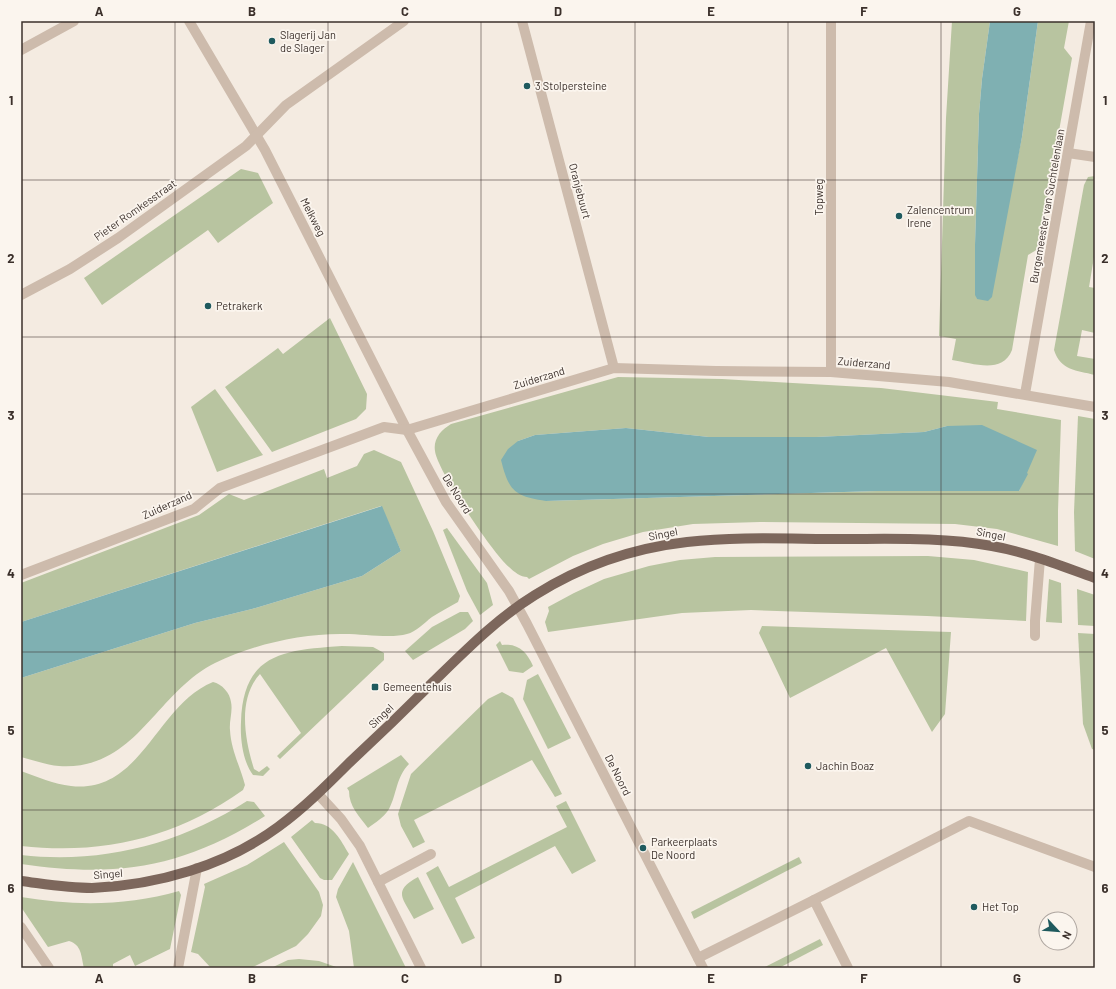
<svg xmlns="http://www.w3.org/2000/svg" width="1116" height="989" viewBox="0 0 1116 989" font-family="Barlow,sans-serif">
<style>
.green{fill:#b8c4a0;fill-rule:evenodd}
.water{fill:#7fb0b2}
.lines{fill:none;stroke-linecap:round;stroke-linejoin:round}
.minor{stroke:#cdbbac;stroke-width:10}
.major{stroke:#7d675c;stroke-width:10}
.grid{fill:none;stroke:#3b302b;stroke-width:1;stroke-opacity:0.55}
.poi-dot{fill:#1f5a5e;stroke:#fbf5ee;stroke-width:1.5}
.labels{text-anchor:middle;stroke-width:3.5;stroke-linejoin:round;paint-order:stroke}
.poi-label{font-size:11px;fill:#3b302b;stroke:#fbf5ee;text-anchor:start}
.street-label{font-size:11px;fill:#3b302b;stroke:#fbf5ee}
.neatline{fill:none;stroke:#3b302b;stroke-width:1.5}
.grid-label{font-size:13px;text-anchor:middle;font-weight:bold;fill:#3b302b}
</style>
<rect width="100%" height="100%" fill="#f4ebe1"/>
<g class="green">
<path d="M952 21H990L982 79 979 114 975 245V288L977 299 1009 200 1022 137 1038 21H1069L1064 48 1072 58 1038 249 1028 255 1012 350C1002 375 973 363 952 360L956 339 939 336 946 118Z"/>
<polygon points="241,169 258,173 273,203 218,243 208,230 102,305 84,278"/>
<path d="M1095 176V251L1089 287 1095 288V333L1082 330 1077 356 1095 359V375C1076 370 1061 371 1054 350L1084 185 1088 177Z"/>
<polygon points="330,318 367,394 366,409 356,419 272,452 225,387 278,348 283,354"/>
<path d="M618 377 722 379 881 388 998 402 997 409 1061 420 1058 511V546L997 529 955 524 760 522 693 524 643 532 603 544 573 556 529 579 527 577C521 577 514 572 509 567 493 554 437 470 435 451 433 439 441 430 451 424ZM947 426 1027 473 1019 491H877L546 501 518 441 535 435 626 428 709 437H816L924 432Z"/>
<polygon points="215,389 263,455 217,472 191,407"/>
<polygon points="1078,416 1095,419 1095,559 1075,551 1074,512"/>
<path d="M374 450 401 462 433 531 460 596 458 602C449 607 440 612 432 617 424 623 416 632 407 634 390 639 359 633 340 634 299 634 252 645 215 663 155 693 136 771 59 766 46 765 33 760 21 757V678L195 623 252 609 362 576 401 551 381 506 21 622V583L199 515 229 494 244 500 324 469 327 478 357 466 364 454Z"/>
<polygon points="447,528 487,583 493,605 480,615 467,591 443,530"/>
<polygon points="928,556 974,560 1028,572 1026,621 927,616 751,610 682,613 548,632 545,622 549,611 548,607 574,593 604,579 649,566 680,560 715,557"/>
<polygon points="1049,579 1061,583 1062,623 1046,622"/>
<polygon points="1077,589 1095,595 1095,626 1078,625"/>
<polygon points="460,612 468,612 473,621 465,629 413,660 405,651 432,627"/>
<polygon points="762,626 951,632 945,714 932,732 886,648 790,698 759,633"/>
<polygon points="1078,633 1095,634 1095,750 1092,749 1083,724"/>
<path d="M500 641 502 645C518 643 527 652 533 666L523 673 509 671 496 645Z"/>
<path d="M342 646 373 647 384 653V660L280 759 277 756 301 733 260 674C237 699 245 740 254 769L259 772 267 766 270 769 263 776 253 775C243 762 240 739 241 722 243 653 284 650 342 646Z"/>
<polygon points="538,674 571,738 548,749 523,699 527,680"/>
<path d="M213 682C222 684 230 693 231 702 233 711 229 721 230 730 231 750 240 766 245 785L243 790C175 838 104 855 21 846V771C37 777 54 784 71 786 142 794 156 705 213 682Z"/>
<polygon points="502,692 513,698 562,794 555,797 532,760 414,820 425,842 413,848 401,826 398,814 411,774 488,699"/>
<path d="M401 755 409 764C396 777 397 794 389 809 384 817 375 823 368 828 359 816 349 806 349 791L347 788Z"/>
<path d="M247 801 254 802 265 816C182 868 117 878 21 864V855C101 864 178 845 247 801Z"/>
<polygon points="566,801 596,861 572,874 555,846 455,898 475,938 462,944 426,873 438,866 449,887 567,827 556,806"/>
<path d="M312 820 315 823C333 823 341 841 349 854L332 880H324L320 878 291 837Z"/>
<polygon points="284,842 319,892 323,905 321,916 308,934 296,946 251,968 211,968 198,954 191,952 205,887 204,884 247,865"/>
<polygon points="799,857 802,863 694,919 691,912"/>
<polygon points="353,862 406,968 354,968 349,931 336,897 338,889"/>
<path d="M418 877 434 909 414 919C403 898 392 891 418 877Z"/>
<path d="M179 891 181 895 170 949 135 966 130 955 113 964V968H84C81 956 82 945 69 941L48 947 21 907V897C74 906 127 906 179 891Z"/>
<polygon points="820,939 823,945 779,968 763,968"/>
<polygon points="299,959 319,961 339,968 271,968 288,960"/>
</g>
<g class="water">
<polygon points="990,21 1038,21 1022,137 992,297 988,301 977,299 975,295 975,245 979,114 982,79"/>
<path d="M982 425 1037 450 1027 473 1028 474 1019 491H877L546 501C515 496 509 492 501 460L508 449 518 441 535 435 626 428 709 437H816L924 432 947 426Z"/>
<polygon points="382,506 401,551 362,576 252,609 195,623 21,678 21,622"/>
</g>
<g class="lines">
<g class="minor">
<polyline points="189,21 265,150 407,430 446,502 509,591 527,624 703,968"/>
<polyline points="522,21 614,368"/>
<polyline points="21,50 74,21"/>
<polyline points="1068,153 1095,157"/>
<polyline points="21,295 70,269 118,238 246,146 286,105 404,21"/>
<polyline points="831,372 831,21"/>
<polyline points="1025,394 1091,21"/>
<polyline points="21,575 194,509 220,488 384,427 407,430 614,368 716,371 831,372 949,382 1095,407"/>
<polyline points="1035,636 1035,621 1040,559"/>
<polyline points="318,794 341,819 360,846 421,968"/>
<polyline points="378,882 431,854"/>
<polyline points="814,900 969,821 1095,867"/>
<polyline points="21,927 49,968"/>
<polyline points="698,958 814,900 848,968"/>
<polyline points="178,968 197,868"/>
</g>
<path class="major" d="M21 881C45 884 68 888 92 888 157 885 225 866 278 827 304 808 326 786 349 763 377 737 404 711 431 684 464 652 496 619 535 595 581 566 634 548 687 542 738 536 791 539 843 539 892 539 943 537 992 546 1027 552 1061 566 1095 578"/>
</g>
<path class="grid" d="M175 21V968M328 21V968M481 21V968M635 21V968M788 21V968M941 21V968M21 180H1095M21 337H1095M21 494H1095M21 652H1095M21 810H1095"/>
<g class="poi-dot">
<circle cx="272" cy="41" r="4"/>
<circle cx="527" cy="86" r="4"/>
<circle cx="899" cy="216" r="4"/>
<circle cx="208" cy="306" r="4"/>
<rect x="371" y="683" width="8" height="8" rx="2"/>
<circle cx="808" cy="766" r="4"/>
<circle cx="643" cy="848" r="4"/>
<circle cx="974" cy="907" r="4"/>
</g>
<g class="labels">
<g class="poi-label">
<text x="280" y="39">Slagerij Jan<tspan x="280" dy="13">de Slager</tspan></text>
<text x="535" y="90">3 Stolpersteine</text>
<text x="907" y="214">Zalencentrum<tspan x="907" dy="13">Irene</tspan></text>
<text x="216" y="310">Petrakerk</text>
<text x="383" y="691">Gemeentehuis</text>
<text x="816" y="770">Jachin Boaz</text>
<text x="651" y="846">Parkeerplaats<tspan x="651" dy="13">De Noord</tspan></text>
<text x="982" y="911">Het Top</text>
</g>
<g class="street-label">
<text transform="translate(580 191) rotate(75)" y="4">Oranjebuurt</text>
<text transform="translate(819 197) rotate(-90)" y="4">Topweg</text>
<text transform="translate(1047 206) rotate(-80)" y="4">Burgemeester van Suchtelenlaan</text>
<text transform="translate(135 210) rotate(-35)" y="4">Pieter Romkesstraat</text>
<text transform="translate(313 217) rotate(63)" y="4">Melkweg</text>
<text transform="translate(864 363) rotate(5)" y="4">Zuiderzand</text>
<text transform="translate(539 378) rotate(-17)" y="4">Zuiderzand</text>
<text transform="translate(457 494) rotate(58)" y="4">De Noord</text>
<text transform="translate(167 505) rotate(-24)" y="4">Zuiderzand</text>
<text transform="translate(663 534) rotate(-11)" y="4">Singel</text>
<text transform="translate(991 534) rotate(11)" y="4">Singel</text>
<text transform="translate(381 716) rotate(-44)" y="4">Singel</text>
<text transform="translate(618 775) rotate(63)" y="4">De Noord</text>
<text transform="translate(108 874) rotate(-5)" y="4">Singel</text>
</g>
</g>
<rect width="1116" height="989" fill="none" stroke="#fbf5ee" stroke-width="44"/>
<g transform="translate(1058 931) rotate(116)"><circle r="19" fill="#fbf5ee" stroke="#aea6a0"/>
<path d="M0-3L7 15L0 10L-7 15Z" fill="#1f5a5e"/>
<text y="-6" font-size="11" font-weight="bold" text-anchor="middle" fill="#3b302b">N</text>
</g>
<rect x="22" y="22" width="1072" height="945" class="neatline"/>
<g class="grid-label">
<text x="99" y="16">A</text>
<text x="252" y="16">B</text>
<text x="405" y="16">C</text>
<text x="558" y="16">D</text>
<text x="711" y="16">E</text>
<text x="864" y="16">F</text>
<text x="1017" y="16">G</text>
<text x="11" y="105">1</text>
<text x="1105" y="105">1</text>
<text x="11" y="263">2</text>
<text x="1105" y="263">2</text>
<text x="11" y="420">3</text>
<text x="1105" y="420">3</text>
<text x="11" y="578">4</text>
<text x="1105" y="578">4</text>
<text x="11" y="735">5</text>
<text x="1105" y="735">5</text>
<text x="11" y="893">6</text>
<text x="1105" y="893">6</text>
<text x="99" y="983">A</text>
<text x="252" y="983">B</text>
<text x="405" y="983">C</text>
<text x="558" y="983">D</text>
<text x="711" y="983">E</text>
<text x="864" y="983">F</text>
<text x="1017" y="983">G</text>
</g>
</svg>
